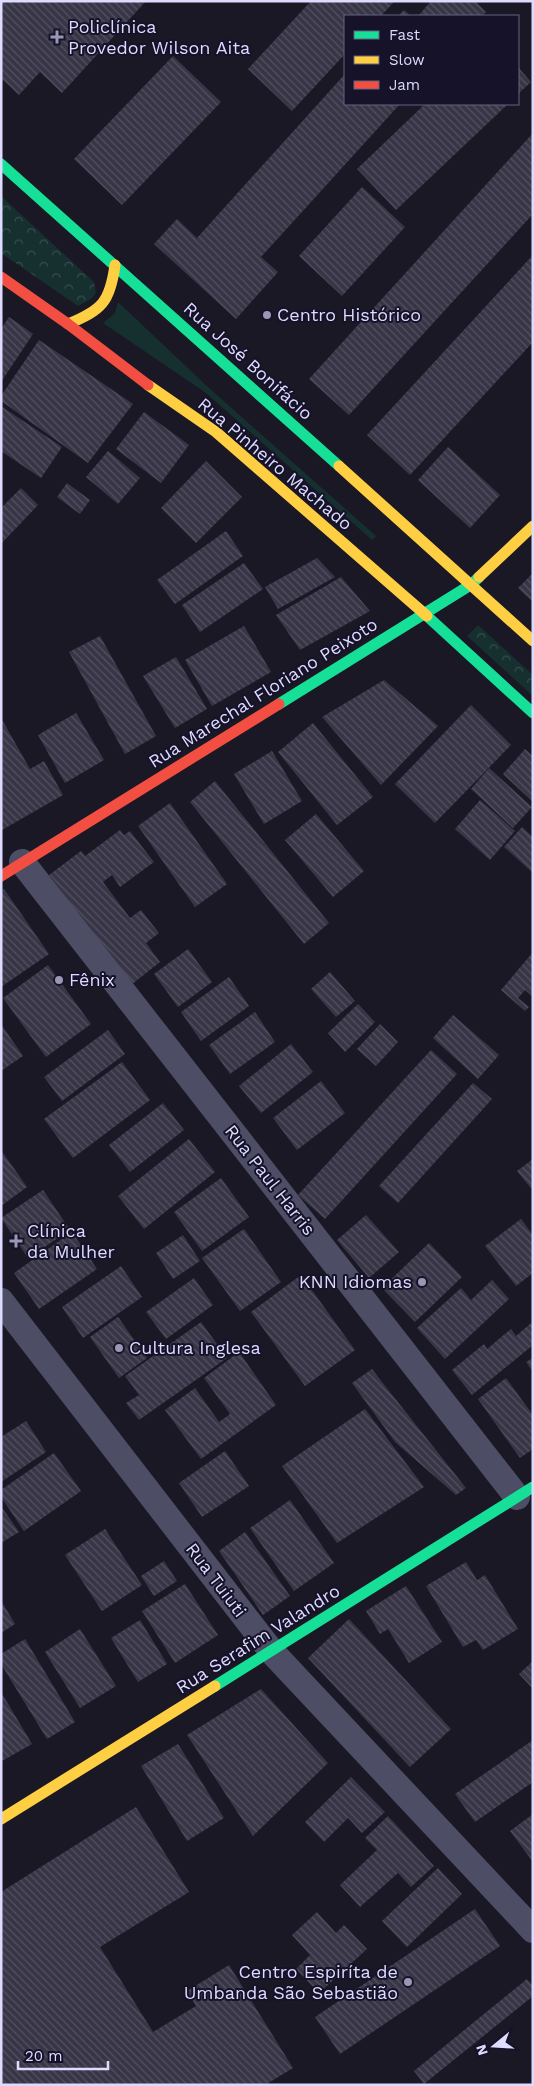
<svg xmlns="http://www.w3.org/2000/svg" width="534" height="2086" viewBox="0 0 534 2086" font-family="'Work Sans',sans-serif">
<style>
.green{fill:#163030}
.forest{fill:url(#forest-crowns)}
.building{fill:url(#building-back-hatch)}
.lines{fill:none;stroke-linecap:round;stroke-linejoin:round}
.street{stroke:#4d4d65;stroke-width:26}
.fast{stroke:#16e098;stroke-width:11}
.slow{stroke:#ffcf43;stroke-width:11}
.jam{stroke:#f24e42;stroke-width:11}
.poi-dot{fill:#9997b2;stroke:#15122a;stroke-width:2}
.labels{text-anchor:middle;stroke-width:4;stroke-linejoin:round;paint-order:stroke}
.poi-label{font-size:18px;fill:#dedcfe;stroke:#15122a;text-anchor:start}
.street-label{font-size:18px;fill:#dedcfe;stroke:#15122a}
</style>
<defs>
<pattern id="forest-crowns" width="20" height="18" patternUnits="userSpaceOnUse" patternTransform="scale(1.25)"><rect width="20" height="18" fill="#163030"/><path d="M2 6a3 3 0 1 1 6 0M12 15a3 3 0 1 1 6 0" fill="none" stroke="#374d4f"/></pattern>
<pattern id="building-back-hatch" width="6" height="6" patternUnits="userSpaceOnUse" patternTransform="scale(1.25)"><rect width="6" height="6" fill="#383646"/><path d="M-1 5l2 2M0 0l6 6M5-1l2 2" fill="none" stroke="#545262"/></pattern>
</defs>
<rect width="100%" height="100%" fill="#191824"/>
<polygon class="green" points="118,302 209,388 376,536 372,540 206,393 103,323 115,313"/>
<g class="forest">
<polygon points="1,196 94,282 96,293 91,299 78,306 1,253"/>
<polygon points="478,625 533,675 533,696 467,636"/>
</g>
<g class="building">
<polygon points="1,1 146,1 62,93 40,72 19,95 1,78"/>
<polygon points="311,1 391,1 393,3 381,16 345,16 345,54 292,111 248,69"/>
<polygon points="431,1 475,1 486,12 482,16 421,16 419,15"/>
<polygon points="404,10 411,16 398,16"/>
<polygon points="173,56 221,102 122,205 74,159"/>
<polygon points="518,67 531,82 518,94"/>
<polygon points="345,74 345,104 400,104 261,257 278,272 236,319 154,244 177,219 197,238"/>
<polygon points="425,104 508,104 396,210 357,169"/>
<polygon points="533,133 533,214 349,415 309,379"/>
<polygon points="362,187 405,227 342,296 299,256"/>
<polygon points="533,255 533,342 410,475 367,435"/>
<polygon points="9,317 33,334 1,382 1,329"/>
<polygon points="39,340 133,404 88,463 1,401 1,396"/>
<polygon points="1,406 62,447 41,478 1,451"/>
<polygon points="144,412 189,445 161,483 116,449"/>
<polygon points="448,447 500,495 470,528 418,480"/>
<polygon points="108,451 140,478 118,504 86,477"/>
<polygon points="206,461 242,497 196,543 161,508"/>
<polygon points="67,483 90,500 80,514 57,497"/>
<polygon points="21,488 38,505 1,544 1,508"/>
<polygon points="226,531 243,556 175,604 157,580"/>
<polygon points="317,558 335,577 278,609 265,587"/>
<polygon points="244,563 263,589 200,632 182,605"/>
<polygon points="533,573 533,602 518,588"/>
<polygon points="341,577 370,611 300,650 276,615"/>
<polygon points="244,626 271,672 212,706 185,660"/>
<polygon points="100,636 156,736 125,754 69,652"/>
<polygon points="176,657 207,709 175,728 143,676"/>
<polygon points="384,680 438,726 381,785 322,717"/>
<polygon points="471,705 511,745 435,823 395,784"/>
<polygon points="76,713 104,760 65,783 38,735"/>
<polygon points="1,718 30,769 44,761 63,795 2,830"/>
<polygon points="313,723 373,797 337,825 278,752"/>
<polygon points="525,749 533,756 533,802 503,774"/>
<polygon points="272,751 302,801 264,824 234,774"/>
<polygon points="489,768 532,807 513,828 471,789"/>
<polygon points="215,781 329,923 304,944 190,802"/>
<polygon points="480,800 515,831 490,860 455,829"/>
<polygon points="170,803 227,884 195,907 138,826"/>
<polygon points="316,814 364,871 333,897 285,840"/>
<polygon points="522,827 533,837 533,873 504,847"/>
<polygon points="120,830 124,835 130,831 154,862 120,887 112,875 103,882 130,918 141,910 159,933 146,943 160,962 131,985 49,875 81,851 85,856"/>
<polygon points="4,889 49,954 1,987 1,890"/>
<polygon points="188,949 212,982 178,1007 154,974"/>
<polygon points="533,952 533,997 525,990 518,998 529,1007 525,1011 501,990"/>
<polygon points="48,965 91,1024 46,1057 3,998"/>
<polygon points="330,972 355,1001 336,1017 311,989"/>
<polygon points="229,977 249,1006 201,1041 181,1012"/>
<polygon points="358,1004 375,1022 345,1052 328,1033"/>
<polygon points="255,1012 275,1042 230,1074 209,1045"/>
<polygon points="453,1015 499,1055 478,1079 433,1038"/>
<polygon points="1,1024 23,1056 1,1071"/>
<polygon points="380,1024 398,1042 376,1066 357,1049"/>
<polygon points="108,1030 125,1054 62,1101 44,1077"/>
<polygon points="291,1044 313,1072 261,1113 239,1086"/>
<polygon points="431,1050 457,1074 325,1219 298,1195"/>
<polygon points="122,1062 150,1100 73,1158 44,1119"/>
<polygon points="321,1081 345,1113 297,1150 273,1118"/>
<polygon points="473,1083 492,1099 398,1203 379,1186"/>
<polygon points="163,1103 184,1130 130,1172 109,1145"/>
<polygon points="189,1139 215,1172 144,1229 118,1196"/>
<polygon points="1,1150 27,1187 1,1206"/>
<polygon points="533,1159 533,1191 517,1171"/>
<polygon points="221,1178 249,1217 202,1251 174,1212"/>
<polygon points="43,1190 70,1230 28,1258 1,1218"/>
<polygon points="366,1215 399,1252 369,1278 337,1240"/>
<polygon points="521,1219 533,1235 533,1273 516,1286 485,1246"/>
<polygon points="244,1229 281,1282 240,1311 202,1258"/>
<polygon points="72,1232 97,1269 39,1309 14,1273"/>
<polygon points="183,1235 200,1261 173,1279 156,1253"/>
<polygon points="429,1243 462,1277 415,1322 382,1288"/>
<polygon points="121,1266 142,1297 83,1338 62,1307"/>
<polygon points="301,1275 355,1350 305,1386 251,1312"/>
<polygon points="194,1278 213,1305 166,1339 146,1312"/>
<polygon points="492,1280 509,1299 445,1359 417,1328 461,1288 471,1300"/>
<polygon points="118,1317 147,1358 119,1378 90,1337"/>
<polygon points="201,1322 227,1358 139,1420 126,1403 139,1395 125,1376"/>
<polygon points="531,1323 533,1326 533,1345 472,1395 452,1370 484,1344 487,1349 511,1329 516,1336"/>
<polygon points="239,1352 276,1405 201,1459 165,1410 195,1388 219,1422 230,1414 204,1378"/>
<polygon points="533,1358 533,1372 526,1362"/>
<polygon points="372,1369 382,1382 466,1488 456,1495 395,1442 352,1383"/>
<polygon points="506,1378 533,1415 533,1449 520,1458 478,1399"/>
<polygon points="365,1409 424,1487 337,1543 282,1466"/>
<polygon points="26,1421 46,1452 1,1482 1,1437"/>
<polygon points="225,1451 249,1486 202,1517 179,1483"/>
<polygon points="54,1453 81,1491 24,1531 1,1497 1,1490"/>
<polygon points="290,1500 334,1563 294,1591 250,1528"/>
<polygon points="1,1506 19,1532 1,1543"/>
<polygon points="105,1529 142,1585 102,1611 65,1555"/>
<polygon points="245,1532 290,1596 263,1615 219,1551"/>
<polygon points="164,1561 177,1581 154,1596 141,1576"/>
<polygon points="466,1562 477,1580 485,1575 518,1629 483,1650 476,1640 463,1647 426,1586"/>
<polygon points="185,1584 218,1635 175,1663 142,1611"/>
<polygon points="406,1586 442,1642 409,1663 388,1629 380,1634 366,1611"/>
<polygon points="2,1602 15,1624 1,1633 1,1603"/>
<polygon points="349,1619 451,1729 410,1767 308,1658"/>
<polygon points="140,1620 167,1664 138,1682 111,1638"/>
<polygon points="80,1629 116,1686 80,1708 45,1652"/>
<polygon points="25,1639 75,1722 47,1739 1,1664 1,1654"/>
<polygon points="533,1661 533,1689 519,1674"/>
<polygon points="261,1689 328,1763 253,1836 187,1735"/>
<polygon points="1,1692 32,1744 2,1761 1,1760"/>
<polygon points="533,1740 533,1782 475,1822 455,1794"/>
<polygon points="178,1744 224,1818 187,1841 141,1766"/>
<polygon points="351,1777 385,1812 362,1833 348,1818 324,1842 305,1822"/>
<polygon points="136,1807 189,1892 100,1947 153,2032 196,2006 187,1991 229,1965 293,2068 265,2085 1,2085 1,1892"/>
<polygon points="533,1814 533,1862 510,1831"/>
<polygon points="388,1816 434,1866 411,1887 398,1873 360,1907 340,1885 377,1850 365,1838"/>
<polygon points="438,1868 462,1894 407,1947 382,1921"/>
<polygon points="475,1909 500,1946 340,2054 315,2017"/>
<polygon points="317,1912 336,1933 344,1925 367,1949 319,1993 296,1969 310,1955 292,1935"/>
<polygon points="527,1979 533,1986 533,1996 424,2084 414,2071"/>
</g>
<g class="lines">
<g class="street">
<polyline points="22,862 517,1497"/>
<polyline points="1,1301 272,1652 533,1930"/>
</g>
<g class="fast">
<polyline points="1,164 339,466"/>
<polyline points="427,616 533,713"/>
<polyline points="279,704 472,584 479,577"/>
<polyline points="215,1686 533,1487"/>
</g>
<g class="slow">
<path d="M68 324C102 310 110 302 115 265"/>
<polyline points="148,385 216,432 427,616"/>
<polyline points="339,466 533,641"/>
<polyline points="479,577 533,526"/>
<polyline points="1,1819 215,1686"/>
</g>
<g class="jam">
<polyline points="1,277 68,324 148,385"/>
<polyline points="1,876 279,704"/>
</g>
</g>
<g class="poi-dot">
<path d="M54.5 29.5h5v5h5v5h-5v5h-5v-5h-5v-5h5z"/>
<circle cx="267" cy="315" r="5"/>
<circle cx="59" cy="980" r="5"/>
<path d="M13.5 1233.5h5v5h5v5h-5v5h-5v-5h-5v-5h5z"/>
<circle cx="422" cy="1282" r="5"/>
<circle cx="119" cy="1348" r="5"/>
<circle cx="408" cy="1982" r="5"/>
</g>
<g class="labels">
<g class="poi-label">
<text x="68" y="33">Policlínica<tspan x="68" dy="21">Provedor Wilson Aita</tspan></text>
<text x="277" y="321">Centro Histórico</text>
<text x="69" y="986">Fênix</text>
<text x="27" y="1237">Clínica<tspan x="27" dy="21">da Mulher</tspan></text>
<text x="412" y="1288" text-anchor="end">KNN Idiomas</text>
<text x="129" y="1354">Cultura Inglesa</text>
<text x="398" y="1978" text-anchor="end">Centro Espiríta de<tspan x="398" dy="21">Umbanda São Sebastião</tspan></text>
</g>
<g class="street-label">
<text transform="translate(248 361) rotate(42)" y="6">Rua José Bonifácio</text>
<text transform="translate(275 464) rotate(40)" y="6">Rua Pinheiro Machado</text>
<text transform="translate(263 693) rotate(-32)" y="6">Rua Marechal Floriano Peixoto</text>
<text transform="translate(270 1180) rotate(52)" y="6">Rua Paul Harris</text>
<text transform="translate(216 1580) rotate(53)" y="6">Rua Tuiuti</text>
<text transform="translate(258 1639) rotate(-32)" y="6">Rua Serafim Valandro</text>
</g>
</g>
<rect width="534" height="2086" fill="none" stroke="#dedcfe" stroke-width="5"/>
<rect x="344" y="15" width="175" height="90" fill="#15122a" stroke="#65637f"/>
<rect x="354" y="31" width="25" height="8" fill="#16e098" stroke="#65637f"/>
<text x="389" y="40" font-size="15" fill="#dedcfe">Fast</text>
<rect x="354" y="56" width="25" height="8" fill="#ffcf43" stroke="#65637f"/>
<text x="389" y="65" font-size="15" fill="#dedcfe">Slow</text>
<rect x="354" y="81" width="25" height="8" fill="#f24e42" stroke="#65637f"/>
<text x="389" y="90" font-size="15" fill="#dedcfe">Jam</text>
<g transform="translate(494 2046) rotate(252)" stroke="#15122a" stroke-width="4" paint-order="stroke">
<path d="M0-4L9 19L0 12L-9 19Z" fill="#dedcfe"/>
<text y="-8" font-size="14" font-weight="bold" text-anchor="middle" fill="#dedcfe">N</text>
</g>
<path d="M18 2061v8h90v-8" fill="none" stroke="#dedcfe" stroke-width="2.5"/>
<text x="25" y="2061" font-size="15" fill="#dedcfe" stroke="#15122a" stroke-width="4" paint-order="stroke">20 m</text>
</svg>
